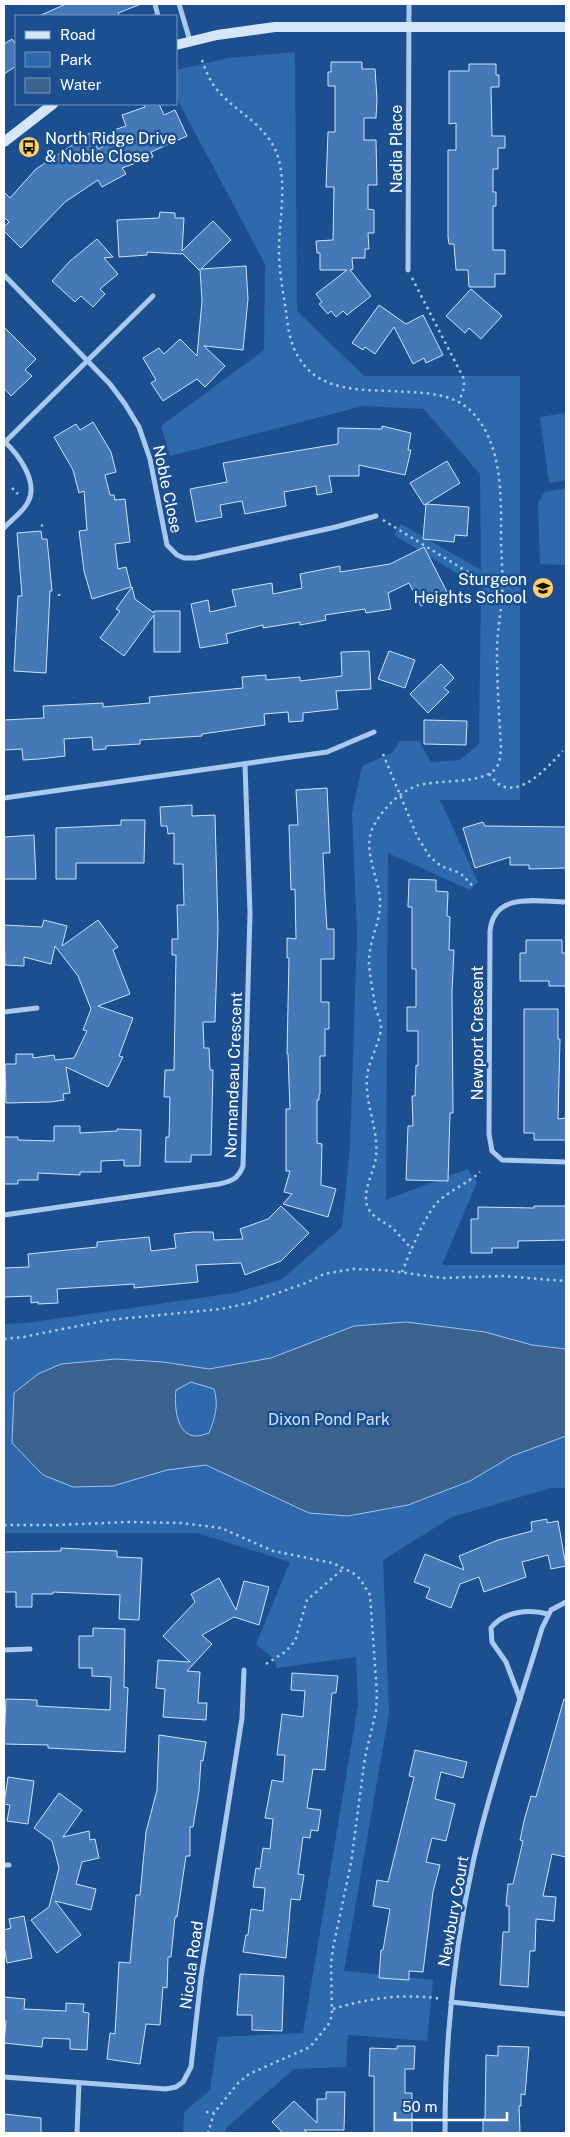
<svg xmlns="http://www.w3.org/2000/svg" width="570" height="2137" viewBox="0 0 570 2137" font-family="'Public Sans',sans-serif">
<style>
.green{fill:#2e69ad}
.water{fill:#3c6290;stroke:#9cc4f0;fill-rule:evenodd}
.building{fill:#4478b7;stroke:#cfe3fa}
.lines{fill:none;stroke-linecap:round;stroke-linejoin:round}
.path{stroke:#a9c9ee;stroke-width:2.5;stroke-dasharray:2.5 4;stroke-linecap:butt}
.street{stroke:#a9c9ee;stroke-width:5}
.secondary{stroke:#d6e6fa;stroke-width:10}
.labels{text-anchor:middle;stroke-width:5;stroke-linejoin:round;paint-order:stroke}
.poi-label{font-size:16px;fill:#fff;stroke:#1b4f8f;text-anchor:start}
.street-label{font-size:16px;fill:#fff;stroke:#1b4f8f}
.park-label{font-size:16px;fill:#cfe3fa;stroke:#1b4f8f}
</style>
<rect width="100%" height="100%" fill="#1b4f8f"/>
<g class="green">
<polygon points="295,52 297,311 364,376 520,376 520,800 440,800 478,882 470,890 388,853 386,1200 467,1169 477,1182 442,1265 566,1265 566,1488 551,1488 452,1517 383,1560 389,1713 344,1971 433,1980 427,2041 348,2035 346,2067 294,2069 226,2128 226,2133 183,2133 184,2112 210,2090 218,2037 303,2033 358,1705 356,1657 277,1668 273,1658 256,1644 290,1562 197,1533 4,1533 4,1324 26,1323 234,1293 282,1279 342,1227 350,1147 357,935 352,813 362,766 392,753 400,741 419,741 431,762 460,760 479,744 481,588 394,535 401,524 481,570 480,474 424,409 363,406 170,456 161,426 264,350 265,264 176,97 176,70 228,58"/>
<polygon points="566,413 566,480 549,483 540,417"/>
<polygon points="566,488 566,565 540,564 538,502 545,492"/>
</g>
<path class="water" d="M406 1322 485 1332 532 1345 566 1349V1436L512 1456 470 1481 408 1505 348 1516 309 1513 206 1465 167 1470 113 1486 73 1487 43 1475 12 1443 14 1393 38 1374 61 1364 116 1359 163 1362 209 1369 271 1358 354 1326ZM191 1382 214 1389C219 1405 215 1418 209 1433 205 1434 201 1436 197 1436 176 1437 174 1404 176 1390Z"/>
<g class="building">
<polygon points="66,4 141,4 118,13 120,16 39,16"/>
<polygon points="12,39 16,45 16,66 4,74 4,44"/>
<polygon points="331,62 362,62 362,69 375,69 377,99 376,118 364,118 364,140 376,140 377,185 368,185 368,209 374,210 374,233 368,233 369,249 365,249 365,258 352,258 353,269 350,270 371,296 347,315 343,311 336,317 331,311 328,314 319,304 322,302 316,294 347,270 320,270 320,253 317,253 316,241 333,240 334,187 326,187 328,132 335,132 335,86 328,86 328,72 331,72"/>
<polygon points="469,64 496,64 496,75 499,75 499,87 491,87 492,136 505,136 505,148 498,148 498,169 493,169 493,192 496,192 496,206 493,206 493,250 505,250 505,274 495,274 495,287 469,287 468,270 456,270 454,244 449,244 448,237 448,150 456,150 456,123 449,124 449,71 469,71"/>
<polygon points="143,104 159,104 164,115 175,110 187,136 151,152 153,157 122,168 126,174 102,187 98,180 65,202 21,248 4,231 4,227 9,222 4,217 4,192 10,198 36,169 77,142 77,140 90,133 98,149 117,139 114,130 126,126 122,115 145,107"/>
<polygon points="160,212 175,213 175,218 184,218 182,251 213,221 231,240 201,269 246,266 248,299 243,350 204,346 225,366 205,387 197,379 163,401 151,383 156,380 143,358 159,348 164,354 180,339 197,356 202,301 200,269 199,270 182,253 182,254 147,252 147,255 119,257 117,220 159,218"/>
<polygon points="97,239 113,257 104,258 118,274 100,289 105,294 93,307 81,296 75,302 52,281 70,261"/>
<polygon points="471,289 502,316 481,339 469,328 465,333 446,316"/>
<polygon points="379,305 406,324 423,315 443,355 426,363 424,358 413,364 394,327 375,354 365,347 363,350 352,343"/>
<polygon points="4,327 36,359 25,370 32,376 11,396 4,388"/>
<polygon points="93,422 111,452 116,472 105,475 110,495 114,495 115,500 125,499 130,542 115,544 118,569 126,567 131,587 92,599 84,571 79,531 87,530 84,491 79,493 73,470 54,437 76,424 80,430"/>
<polygon points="382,426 411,433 408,450 411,450 405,475 359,465 359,476 329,476 332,492 317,495 316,486 284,492 286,506 245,514 242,501 220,505 222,517 196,522 190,489 227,482 223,463 338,444 338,428 382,429"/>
<polygon points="447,461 460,483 426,504 469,507 467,536 455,535 454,542 423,539 426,504 424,505 410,483"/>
<polygon points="41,531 42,539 47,539 52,591 50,591 46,673 14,671 18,596 22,596 17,533"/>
<polygon points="424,547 447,592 421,606 409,583 388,593 391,609 366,613 365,609 325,615 326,620 300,625 300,622 263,628 263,625 226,634 228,643 200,648 191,604 208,600 210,612 236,606 232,590 272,583 273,594 302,588 300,574 340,566 340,572 390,564"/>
<polygon points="132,587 135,599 154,613 154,611 180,611 180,652 154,652 154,615 124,656 100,638 120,611 116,609"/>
<polygon points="369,651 371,689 336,691 338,709 303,713 303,721 289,722 288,712 264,714 265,725 202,734 202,736 140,740 140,744 106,746 106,749 93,750 92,737 64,739 65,756 39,759 23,760 22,749 4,750 4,720 44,718 43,706 103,703 103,707 150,703 149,697 243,688 242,677 266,675 266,680 300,677 300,681 342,676 341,652"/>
<polygon points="389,651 415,660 405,688 378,679"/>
<polygon points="441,664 454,678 444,688 449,692 428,713 410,694"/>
<polygon points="424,720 467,721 466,745 424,744"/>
<polygon points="327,788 330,853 323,853 325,897 327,929 334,929 334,959 321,959 321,1002 329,1002 329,1029 325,1029 325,1056 320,1056 320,1094 319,1094 319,1100 317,1100 317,1143 322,1144 321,1185 336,1189 328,1217 283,1204 292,1194 284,1192 290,1171 286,1171 286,1109 290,1109 288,1054 287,1054 289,958 287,958 287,938 296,939 295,889 291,890 289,825 298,825 296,790"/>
<polygon points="192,805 192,816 215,815 218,929 215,1022 203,1022 204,1048 209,1048 210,1070 213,1070 211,1155 191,1155 191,1162 165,1162 166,1137 169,1137 170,1097 164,1097 165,1070 174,1070 176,955 172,955 172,939 178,939 177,905 184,905 183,864 174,864 174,833 168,834 167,826 161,826 160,807"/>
<polygon points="121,820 145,820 144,863 76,863 76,879 56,879 56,828 121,825"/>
<polygon points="483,822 485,826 566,827 566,868 529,869 529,865 510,865 510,857 475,868 463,828"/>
<polygon points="34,835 36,879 4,879 4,837"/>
<polygon points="409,879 436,880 436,891 448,892 447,916 450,917 449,950 454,950 452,992 453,1113 450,1113 448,1181 406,1180 408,1126 413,1126 412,1096 415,1096 416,1065 418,1066 418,1031 407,1031 407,1007 416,1007 416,969 412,969 412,907 408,907"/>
<polygon points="44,920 67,926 62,946 98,920 118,947 113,950 130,994 98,1006 133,1018 119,1056 123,1057 108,1087 66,1067 70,1093 63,1094 64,1100 50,1102 6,1103 5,1064 16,1064 16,1054 33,1054 33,1058 54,1055 55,1060 74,1058 87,1031 83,1030 91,1009 78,976 55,946 51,964 24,957 24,966 5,965 4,925 42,927"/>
<polygon points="526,940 562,940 562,953 566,953 566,986 549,986 549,981 520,981 520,953 526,953"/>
<polygon points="524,1009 558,1009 558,1039 560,1039 558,1119 566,1118 566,1140 534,1140 534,1133 524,1133"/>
<polygon points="54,1126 80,1126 80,1133 117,1131 117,1129 141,1130 140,1166 124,1166 124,1160 101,1161 101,1172 80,1172 80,1175 38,1173 38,1180 18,1180 18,1184 4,1184 4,1137 18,1137 18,1140 54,1141"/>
<polygon points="281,1206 309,1233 281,1261 245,1275 241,1263 196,1265 198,1282 134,1288 134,1284 57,1289 58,1303 38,1304 38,1302 31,1303 31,1296 4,1297 4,1268 29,1267 28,1254 97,1247 97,1242 149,1237 151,1251 176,1248 174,1234 193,1232 213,1232 214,1240 243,1239 240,1229 268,1219"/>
<polygon points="534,1206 566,1206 566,1240 518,1241 518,1248 492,1248 492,1253 471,1253 471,1219 478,1219 478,1207 534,1208"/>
<polygon points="547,1519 547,1523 558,1521 566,1566 551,1569 548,1555 522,1562 526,1577 484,1592 479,1577 460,1584 451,1608 426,1598 430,1588 414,1582 425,1554 464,1570 459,1556 498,1540 532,1531 531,1522"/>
<polygon points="61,1548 117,1551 117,1557 142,1558 139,1620 119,1619 120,1595 53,1592 53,1594 32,1594 32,1607 16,1607 16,1592 4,1592 4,1552 61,1551"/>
<polygon points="219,1578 236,1610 244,1581 269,1587 259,1625 234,1617 202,1635 212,1644 187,1671 200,1672 198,1703 207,1703 206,1720 163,1717 165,1689 156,1688 158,1660 190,1662 163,1636 195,1602 191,1594"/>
<polygon points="93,1628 125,1629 124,1687 128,1688 125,1752 48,1748 48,1745 4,1744 6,1699 37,1700 37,1706 110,1710 111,1677 92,1676 92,1668 79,1668 79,1636 93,1636"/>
<polygon points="292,1673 338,1676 336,1693 332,1693 325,1770 313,1769 307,1808 321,1810 318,1831 311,1830 310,1838 303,1837 298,1874 304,1875 300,1900 291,1899 286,1958 243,1952 246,1935 248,1935 251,1909 263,1911 265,1888 253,1887 256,1868 260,1869 263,1848 270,1849 273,1819 265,1818 272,1780 283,1782 285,1755 277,1755 282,1714 303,1717 305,1691 291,1690"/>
<polygon points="564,1699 566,1699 566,1857 552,1854 543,1896 556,1897 554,1921 536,1919 535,1951 530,1951 528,1987 500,1985 503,1932 509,1932 509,1906 506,1906 508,1884 513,1884 523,1841 520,1840 524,1821 531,1796 536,1797"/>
<polygon points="159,1735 206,1742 203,1761 201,1760 199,1791 193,1827 190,1827 190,1856 186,1856 177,1917 175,1917 171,1957 168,1957 167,1988 163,1987 160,2025 146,2024 140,2064 107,2059 110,2033 115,2034 119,1962 130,1963 136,1895 140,1895 146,1832 157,1790"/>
<polygon points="415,1750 467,1762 463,1778 441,1772 435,1799 455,1804 446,1841 432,1838 426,1862 440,1865 433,1892 423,1972 409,1971 409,1980 379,1978 381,1950 383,1950 390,1909 373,1906 377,1880 388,1882 414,1777 409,1776"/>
<polygon points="8,1777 34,1781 28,1824 7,1821 10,1805 4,1804"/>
<polygon points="59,1793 82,1810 63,1837 89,1831 90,1840 95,1839 99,1858 82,1862 76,1884 96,1889 91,1910 55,1901 81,1935 57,1953 31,1920 49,1907 59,1868 52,1841 34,1828"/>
<polygon points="24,1916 32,1958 7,1963 4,1945 4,1930 11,1928 9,1919"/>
<polygon points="240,1974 284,1976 282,2031 252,2030 252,2015 237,2015"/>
<polygon points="4,1997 25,1999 24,2009 66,2011 66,2003 84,2004 83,2012 89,2013 87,2050 70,2049 70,2039 43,2038 42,2047 4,2043 6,2021 4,2021"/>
<polygon points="397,2046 415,2046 414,2069 405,2069 405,2093 412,2093 412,2133 374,2133 374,2076 369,2076 370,2048 397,2049"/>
<polygon points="498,2046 529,2047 525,2095 521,2094 521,2106 519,2106 520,2133 483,2133 483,2119 485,2119 486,2055 498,2056"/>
<polygon points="326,2092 345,2092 344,2130 304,2130 308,2133 283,2133 272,2122 294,2101 317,2123 317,2099 326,2099"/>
<polygon points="4,2114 41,2118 41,2133 4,2133"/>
</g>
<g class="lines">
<g class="path">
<path d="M202 60C206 71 210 82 218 91 238 114 268 125 278 157 287 187 279 221 279 251 279 271 283 292 286 311 288 328 290 346 301 361 324 395 371 389 408 392 431 393 455 395 472 412 504 445 501 501 501 544 502 562 503 581 502 600 500 617 497 634 497 652 497 683 499 715 501 746 500 754 501 762 496 768 483 785 436 779 416 786 398 793 382 810 373 827 362 851 379 877 380 901 381 922 368 942 369 964 370 977 373 992 375 1005 376 1012 381 1020 381 1027 380 1044 368 1061 367 1078 365 1105 379 1130 376 1157 374 1173 361 1192 368 1208 372 1217 384 1222 391 1227 399 1234 405 1242 412 1249"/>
<polyline points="412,278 464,379 464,388 459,402"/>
<polyline points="12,488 18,494"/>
<polyline points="383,520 479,579 490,584 502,585"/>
<polyline points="41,525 43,526"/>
<polyline points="59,596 59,594"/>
<polyline points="383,754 417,836 430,857 441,866 460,873 475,888"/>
<path d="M489 774C492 777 496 783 500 785 523 797 549 765 563 751"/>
<path d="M402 1272C409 1255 427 1209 441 1199 453 1189 468 1183 480 1172"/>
<polyline points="4,1339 23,1337 108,1320 221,1309 249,1303 306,1283 324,1274 353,1269 384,1270 442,1278 503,1276 566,1281"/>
<polyline points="4,1525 56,1525 129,1522 181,1523 221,1528 273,1551 333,1563 353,1573 360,1579 370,1595 377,1694 376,1711 365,1757 351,1863 333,1948 331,1963 332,2016 328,2025 310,2047 249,2074 238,2083 214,2113 208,2133"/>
<polyline points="266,1664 285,1652 295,1641 307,1600 344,1568"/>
<path d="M333 2009C368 1998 405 1993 442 1999"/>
<polyline points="206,2112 214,2113"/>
</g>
<g class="street">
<polyline points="155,4 158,16"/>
<polyline points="179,4 190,41"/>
<polyline points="408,270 409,4"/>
<polyline points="4,275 110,384 125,404 139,427 150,459 167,545 177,555 184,558 196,558 336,527 376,516"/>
<path d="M4 441C18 454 39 482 28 502 23 512 11 520 4 528"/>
<polyline points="5,442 153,296"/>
<polyline points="4,798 327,752 374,732"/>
<path d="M566 902C537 902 494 891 490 931L489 1134 492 1151 502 1160 566 1162"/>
<polyline points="4,1012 37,1008"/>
<path d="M4 1215 219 1184C232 1181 238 1179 243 1166L250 913 245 764"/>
<polyline points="4,1650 30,1649"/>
<path d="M520 1699 506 1662 492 1642 491 1628C504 1611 529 1609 548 1614"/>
<polyline points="4,1865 9,1865"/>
<polyline points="451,2002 566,2014"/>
<polyline points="4,2077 166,2089 176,2087 183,2082 191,2067 201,1977 242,1718 244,1670"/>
<polyline points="77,2133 79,2083"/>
<path d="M445 2133C445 2041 454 1948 474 1858 492 1780 519 1705 542 1628L551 1610 566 1602"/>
</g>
<g class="secondary">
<polyline points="176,45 217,35 275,27 566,27"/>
<polyline points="4,142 53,104"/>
</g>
</g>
<defs>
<g id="bus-disc" transform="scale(1.125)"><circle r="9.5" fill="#ffd166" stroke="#1b4f8f"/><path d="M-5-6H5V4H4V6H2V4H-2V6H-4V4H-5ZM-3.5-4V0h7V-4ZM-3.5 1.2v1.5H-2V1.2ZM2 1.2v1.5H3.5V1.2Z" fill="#111"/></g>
<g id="school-disc" transform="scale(1.125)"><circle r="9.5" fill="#ffd166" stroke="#1b4f8f"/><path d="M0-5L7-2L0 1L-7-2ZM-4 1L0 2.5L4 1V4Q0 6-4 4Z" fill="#111"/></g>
</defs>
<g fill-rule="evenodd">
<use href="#bus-disc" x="29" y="147"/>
<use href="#school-disc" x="543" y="588"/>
</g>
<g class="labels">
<g class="poi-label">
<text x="45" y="144">North Ridge Drive<tspan x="45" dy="18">&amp; Noble Close</tspan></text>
<text x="527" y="585" text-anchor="end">Sturgeon<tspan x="527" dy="18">Heights School</tspan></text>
</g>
<g class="street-label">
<text transform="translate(396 149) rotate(-90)" y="6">Nadia Place</text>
<text transform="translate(168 489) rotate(78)" y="6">Noble Close</text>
<text transform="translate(477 1033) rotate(-90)" y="6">Newport Crescent</text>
<text transform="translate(233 1075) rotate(-88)" y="6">Normandeau Crescent</text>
<text transform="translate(453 1911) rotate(-80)" y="6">Newbury Court</text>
<text transform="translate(191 1965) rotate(-82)" y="6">Nicola Road</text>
</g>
<g class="park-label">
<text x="329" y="1425">Dixon Pond Park</text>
</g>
</g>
<rect width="570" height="2137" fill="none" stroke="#ffffff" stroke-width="10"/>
<rect x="15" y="15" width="162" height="90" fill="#1b4f8f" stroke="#7695bc"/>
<rect x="25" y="31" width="25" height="8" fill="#d6e6fa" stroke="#7695bc"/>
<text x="60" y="40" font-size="15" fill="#ffffff">Road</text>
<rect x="25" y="52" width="25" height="15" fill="#2e69ad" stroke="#7695bc"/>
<text x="60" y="65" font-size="15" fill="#ffffff">Park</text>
<rect x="25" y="78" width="25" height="15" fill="#3c6290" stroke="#7695bc"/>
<text x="60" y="90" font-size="15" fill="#ffffff">Water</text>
<path d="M395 2112v8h112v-8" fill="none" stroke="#ffffff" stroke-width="2.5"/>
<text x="402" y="2112" font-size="15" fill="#ffffff" stroke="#1b4f8f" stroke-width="4" paint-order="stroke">50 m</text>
</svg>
